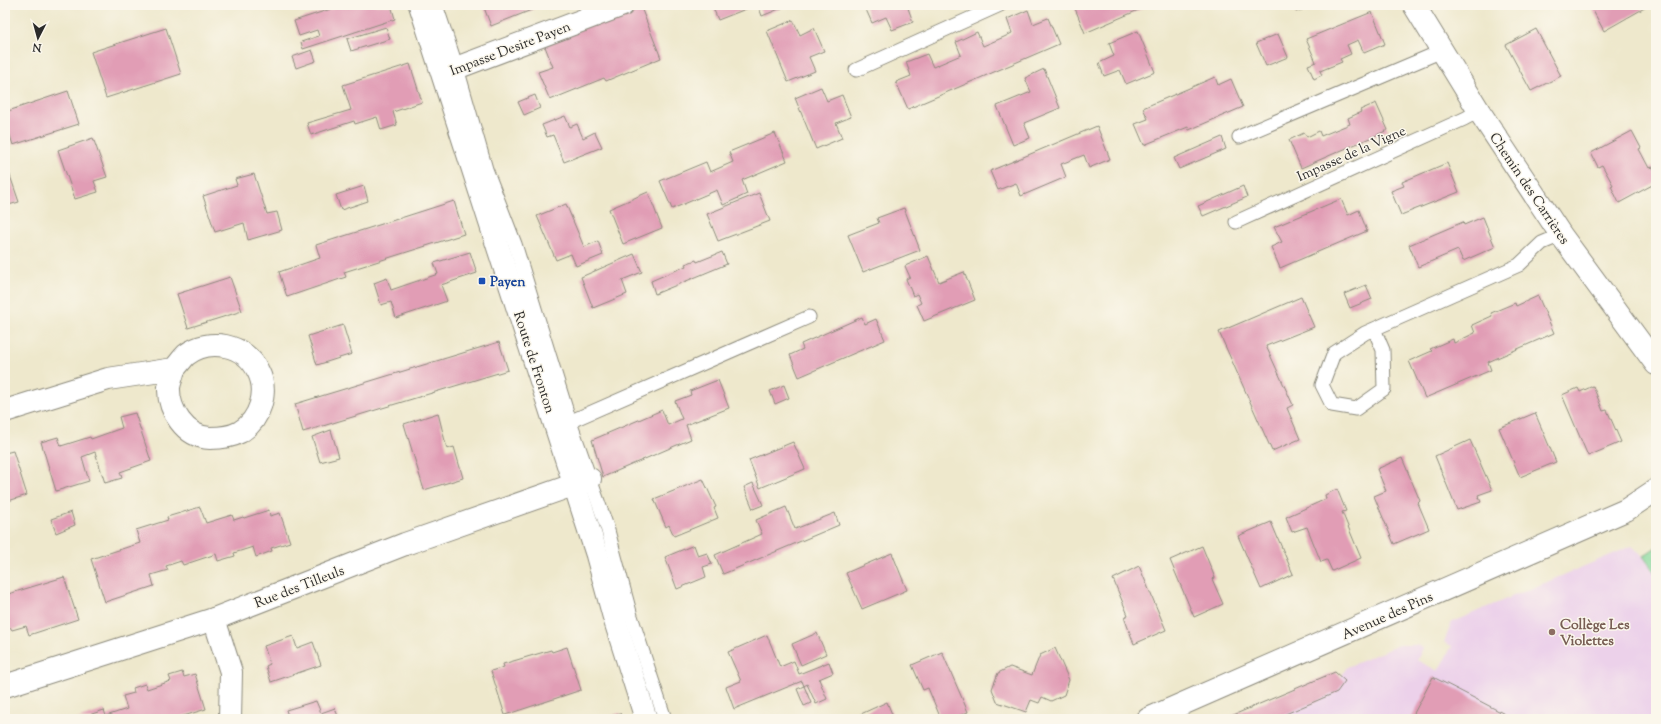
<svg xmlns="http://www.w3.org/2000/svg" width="1661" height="724" viewBox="0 0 1661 724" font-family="'Sorts Mill Goudy',serif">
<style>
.built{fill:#ecd1ea}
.green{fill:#84d89a;stroke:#588262}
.building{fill:#e19db5}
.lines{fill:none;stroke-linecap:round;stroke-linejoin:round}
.lane-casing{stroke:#8c8a7c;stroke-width:15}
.street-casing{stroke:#8c8a7c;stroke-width:24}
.secondary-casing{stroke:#8c8a7c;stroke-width:24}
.lane{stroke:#fff;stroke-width:13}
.street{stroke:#fff;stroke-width:22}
.secondary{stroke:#fff;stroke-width:22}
.transit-dot{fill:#1a4fb4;stroke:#fbf7ec;stroke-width:1.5}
.education-dot{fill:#8d6e63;stroke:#fbf7ec;stroke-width:1.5}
.labels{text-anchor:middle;stroke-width:3;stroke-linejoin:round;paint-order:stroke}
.street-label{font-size:14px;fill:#2b2b2b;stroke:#fbf7ec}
.transit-label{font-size:14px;font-weight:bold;fill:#164399;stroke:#fbf7ec;text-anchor:start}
.education-label{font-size:14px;font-weight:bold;fill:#785e54;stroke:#fbf7ec;text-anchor:start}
</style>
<rect width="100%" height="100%" fill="#fbf7ec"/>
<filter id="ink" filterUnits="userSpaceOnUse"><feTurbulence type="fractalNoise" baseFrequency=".025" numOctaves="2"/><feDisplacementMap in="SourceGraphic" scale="8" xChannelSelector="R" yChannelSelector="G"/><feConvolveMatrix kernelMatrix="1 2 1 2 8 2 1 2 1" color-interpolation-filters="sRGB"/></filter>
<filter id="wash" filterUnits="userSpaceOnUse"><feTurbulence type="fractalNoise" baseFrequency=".012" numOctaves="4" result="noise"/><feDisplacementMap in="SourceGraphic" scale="16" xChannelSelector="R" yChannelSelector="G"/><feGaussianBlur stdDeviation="0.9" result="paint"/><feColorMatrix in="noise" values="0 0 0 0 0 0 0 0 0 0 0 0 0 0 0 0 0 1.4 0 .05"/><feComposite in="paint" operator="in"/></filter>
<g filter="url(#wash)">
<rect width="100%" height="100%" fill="#eee8cc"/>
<polygon class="built" points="1632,546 1643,556 1656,574 1656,716 1652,719 1224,719 1335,672 1341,677 1347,667 1399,645 1416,645 1423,648 1417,660 1438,671 1452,646 1444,642 1452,622"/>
<polygon class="green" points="1656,547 1656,574 1643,556"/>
<g id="blocks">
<g class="building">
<polygon points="343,5 391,5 395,19 303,49 301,42 319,36 317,30 299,36 294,21"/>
<polygon points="483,5 532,5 534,9 491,26"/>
<polygon points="638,5 640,5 661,58 606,81 604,78 550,100 538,72 553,67 544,44"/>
<polygon points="712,5 756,5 718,20"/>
<polygon points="758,5 789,5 762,16"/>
<polygon points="864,5 914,5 908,8 913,22 892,30 886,17 872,23"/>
<polygon points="1077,5 1150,5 1085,33 1074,6"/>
<polygon points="1293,5 1315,5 1296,12"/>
<polygon points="1590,5 1647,5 1648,6 1604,31"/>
<polygon points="1028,10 1033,24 1048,18 1059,44 908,109 896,82 911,76 906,62 927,54 933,67 961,55 956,42 977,32 983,46 1004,37 1012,33 1007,19"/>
<polygon points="1372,12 1385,44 1364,53 1358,40 1347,45 1351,54 1340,59 1342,62 1320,71 1322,75 1314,79 1308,65 1316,62 1306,39"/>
<polygon points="793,20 800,35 814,28 824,51 809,57 815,71 788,82 767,31"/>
<polygon points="386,27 390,39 351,51 347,39"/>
<polygon points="166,28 181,74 106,98 91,52"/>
<polygon points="1536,29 1561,76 1531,91 1506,45"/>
<polygon points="1138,31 1155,72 1126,84 1120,70 1104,76 1099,63 1114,56 1109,43"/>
<polygon points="1278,34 1288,57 1266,66 1256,43"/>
<polygon points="312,50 316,61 296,68 292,57"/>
<polygon points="410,64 422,102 393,112 397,125 381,130 377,117 355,124 354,121 311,135 307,123 351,110 343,85"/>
<polygon points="1044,69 1060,108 1024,123 1030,138 1013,145 997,106 1031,92 1025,78"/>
<polygon points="1215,77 1218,85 1231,79 1243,107 1189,130 1188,127 1144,145 1135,124 1148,119 1143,108"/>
<polygon points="821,87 827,101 842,95 851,117 836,123 842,138 816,149 795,98"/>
<polygon points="68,91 79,124 13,145 5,120 5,112"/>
<polygon points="535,95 540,108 524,115 518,102"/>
<polygon points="1376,103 1388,130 1301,168 1289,140 1304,133 1307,137 1319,131 1321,136 1350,124 1348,118 1361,112 1360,110"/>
<polygon points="565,116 570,127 577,124 583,138 595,132 602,147 564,162 553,135 547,137 542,125"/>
<polygon points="1097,126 1110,159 1089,168 1084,155 1061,164 1066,177 1021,196 1016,183 998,190 990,171"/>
<polygon points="1632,131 1641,148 1639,149 1649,168 1653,167 1656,174 1656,183 1619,203 1611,186 1613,185 1602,165 1598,167 1591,153"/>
<polygon points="775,133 787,161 742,180 747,194 723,205 717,190 672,209 660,181 706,162 710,172 733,162 729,152"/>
<polygon points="1222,137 1226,149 1179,169 1174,158"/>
<polygon points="93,138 107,177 94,181 98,192 75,199 58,150"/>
<polygon points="1447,163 1459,192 1401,215 1391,191 1404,186 1402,182"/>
<polygon points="5,164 6,164 19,202 5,206"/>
<polygon points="254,174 267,214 277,212 282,230 248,240 244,223 215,232 203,196 237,185 235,179"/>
<polygon points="364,186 368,201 341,210 336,195"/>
<polygon points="1243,186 1247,197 1203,216 1198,206"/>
<polygon points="648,192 662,228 623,244 609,209"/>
<polygon points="759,193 770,221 718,241 707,214"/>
<polygon points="1341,199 1348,215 1359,210 1367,231 1280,268 1271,247 1282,242 1274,227"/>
<polygon points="454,201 464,234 344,272 346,277 287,297 279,272 320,258 316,245"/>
<polygon points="566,204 584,247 598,241 603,255 576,266 571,254 556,260 537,216"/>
<polygon points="904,208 920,250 863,272 848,235 879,223 877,218"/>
<polygon points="1483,217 1495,247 1463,261 1458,250 1418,267 1409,245 1463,222 1464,225"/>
<polygon points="470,252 477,273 441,285 447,301 396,318 391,302 381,305 374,283 387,278 391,290 438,274 434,263"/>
<polygon points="722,252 727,264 655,294 651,281 686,266 685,264 696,260 697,262"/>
<polygon points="634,254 642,272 622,280 627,294 593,308 581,277"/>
<polygon points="928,256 939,282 964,272 975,300 924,321 917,305 921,303 917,294 913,296 906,279 910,277 905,266"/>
<polygon points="230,277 242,311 188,328 177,294"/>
<polygon points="1366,285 1372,299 1350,308 1344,294"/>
<polygon points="1538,296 1554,333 1488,362 1491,370 1425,398 1409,361 1432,351 1430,349 1453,339 1454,343 1475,333 1472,325 1492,316 1491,313 1515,303 1516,306"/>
<polygon points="1301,297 1314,327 1266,346 1293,405 1287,408 1300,439 1272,451 1219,332"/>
<polygon points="862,317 865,324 876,319 885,340 799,377 790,355 803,349 801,344"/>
<polygon points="343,325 352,354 317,365 308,336"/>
<polygon points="499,342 508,370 303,432 295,404"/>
<polygon points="718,380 729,408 686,425 691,439 603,477 592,440 662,410 668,425 682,419 675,401 691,395 690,391"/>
<polygon points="784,385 789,398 775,404 770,391"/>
<polygon points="1593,386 1603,411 1607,410 1621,442 1588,456 1562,395 1578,388 1580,392"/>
<polygon points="135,413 151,461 120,472 122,478 105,483 95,452 82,457 89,481 56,491 41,442 58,437 61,446 90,437 91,439 122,428 119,417"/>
<polygon points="438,413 447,449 454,447 463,478 424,490 404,424"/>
<polygon points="1535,413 1556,462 1520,477 1499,428"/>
<polygon points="331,430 339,457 320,462 312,437"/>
<polygon points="1470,440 1492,490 1478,495 1481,502 1457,510 1435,456"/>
<polygon points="793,442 805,469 760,488 749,460"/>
<polygon points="13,451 27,495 5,502 5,453"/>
<polygon points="1402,458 1420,501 1418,503 1429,529 1394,544 1374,496 1386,491 1377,469"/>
<polygon points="703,479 716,507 714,508 718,518 674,536 669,525 666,527 654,499"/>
<polygon points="753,483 763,505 753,509 744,487"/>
<polygon points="1337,489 1346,511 1342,512 1361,558 1332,571 1327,560 1321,562 1307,527 1292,532 1286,517 1326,499 1325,495"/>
<polygon points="200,507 206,523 232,515 234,520 243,517 244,518 269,510 270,516 280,513 290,542 271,548 272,551 256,557 253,547 234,553 235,556 218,561 216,554 183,565 181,561 166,566 168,570 151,575 154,586 105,602 91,559 140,543 136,530 168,520 167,517"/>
<polygon points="786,507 795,529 835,513 839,525 723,574 715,555 762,534 756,520"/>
<polygon points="71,512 75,525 56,533 51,519"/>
<polygon points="1271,522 1293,574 1261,589 1238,536"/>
<polygon points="694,545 698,556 707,553 712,564 703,567 706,577 677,589 665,557"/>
<polygon points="1202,546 1215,578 1212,579 1223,604 1194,617 1170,560"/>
<polygon points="892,553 907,590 862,609 846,573"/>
<polygon points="1139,566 1166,630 1134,644 1124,617 1128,615 1113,579"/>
<polygon points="64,577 78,619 29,635 26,626 12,630 10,627 5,629 5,595"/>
<polygon points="817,633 826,654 801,665 792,644"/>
<polygon points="767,635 780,667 794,661 799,674 829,662 833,673 819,679 827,699 816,704 807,684 804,686 802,681 734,709 726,687 741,681 728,652"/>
<polygon points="293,636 297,648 313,642 321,665 271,682 266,666 270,664 264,646"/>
<polygon points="567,647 581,690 505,715 491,671 504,667 503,664 551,650 552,652"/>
<polygon points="1055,648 1069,680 1064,695 1051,701 1042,697 1039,703 1031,700 1026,712 997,702 992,689 998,673 1010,667 1032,675 1040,655"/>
<polygon points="942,652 968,712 952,719 941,719 928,688 923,690 912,665"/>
<polygon points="182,672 184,677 195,674 206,709 174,719 77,719 104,710 106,716 127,709 123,696 134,693 133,688 145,684 147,689 171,681 169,676"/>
<polygon points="1335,672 1345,681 1337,692 1274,719 1224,719"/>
<polygon points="1433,677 1474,698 1514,719 1411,719"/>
<polygon points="804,686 811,703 804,706 797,689"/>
<polygon points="316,701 321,713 335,708 339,719 289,719 286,710"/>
<polygon points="887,702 894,719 850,719"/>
<polygon points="620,713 622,719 603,719"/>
</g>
</g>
</g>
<g filter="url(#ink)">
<use href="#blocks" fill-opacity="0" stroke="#8c8a7c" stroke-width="1"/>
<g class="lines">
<g class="lane-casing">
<g id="lane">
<polyline points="436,5 457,68 486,169 515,244 570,422 607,527 631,616 665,719"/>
<polyline points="856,70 1000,5"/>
<polyline points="1239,137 1442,51"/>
<polyline points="1236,222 1464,119 1479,111"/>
<polyline points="1374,329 1383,350 1384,389 1356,409 1332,405 1322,385 1334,353 1365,333 1374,329 1519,265 1542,243 1561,235"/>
<polyline points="562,425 809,317"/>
</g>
</g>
<g class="street-casing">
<g id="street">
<polyline points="1414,5 1479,111 1561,235 1656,364"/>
<polyline points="443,73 623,5"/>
<path d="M5 411 108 379 174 369C178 365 182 359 186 355 209 337 245 344 258 371 269 392 260 420 240 432 231 437 220 438 210 438 185 437 168 410 169 387 170 381 173 375 174 369"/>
<polyline points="214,619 231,672 230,719"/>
<polyline points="5,686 214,619 405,544 590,479"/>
<polyline points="1148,719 1626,510 1656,490"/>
</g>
</g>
<g class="secondary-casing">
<polyline id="secondary" points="420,5 597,555 615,621 646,719"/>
</g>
<use href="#lane" class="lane"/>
<use href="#street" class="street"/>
<use href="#secondary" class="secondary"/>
</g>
</g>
<rect class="transit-dot" x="478" y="277" width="8" height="8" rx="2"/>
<circle class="education-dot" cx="1552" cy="632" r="4"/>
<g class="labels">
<g class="street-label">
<text transform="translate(510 48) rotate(-21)" y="5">Impasse Desire Payen</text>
<text transform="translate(1351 153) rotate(-24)" y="5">Impasse de la Vigne</text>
<text transform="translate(1530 188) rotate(56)" y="5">Chemin des Carrières</text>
<text transform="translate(535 362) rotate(72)" y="5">Route de Fronton</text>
<text transform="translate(299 586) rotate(-21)" y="5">Rue des Tilleuls</text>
<text transform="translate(1387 615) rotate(-24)" y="5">Avenue des Pins</text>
</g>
<g class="transit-label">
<text x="490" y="286">Payen</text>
</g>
<g class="education-label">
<text x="1560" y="629">Collège Les<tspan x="1560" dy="16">Violettes</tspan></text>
</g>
</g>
<rect width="1661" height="724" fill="none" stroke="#fbf7ec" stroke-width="20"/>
<g transform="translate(38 38) rotate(186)" stroke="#fbf7ec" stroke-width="3" paint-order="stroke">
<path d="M0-3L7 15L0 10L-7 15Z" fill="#2b2b2b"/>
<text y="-6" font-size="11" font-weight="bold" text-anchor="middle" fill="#2b2b2b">N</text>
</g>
</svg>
